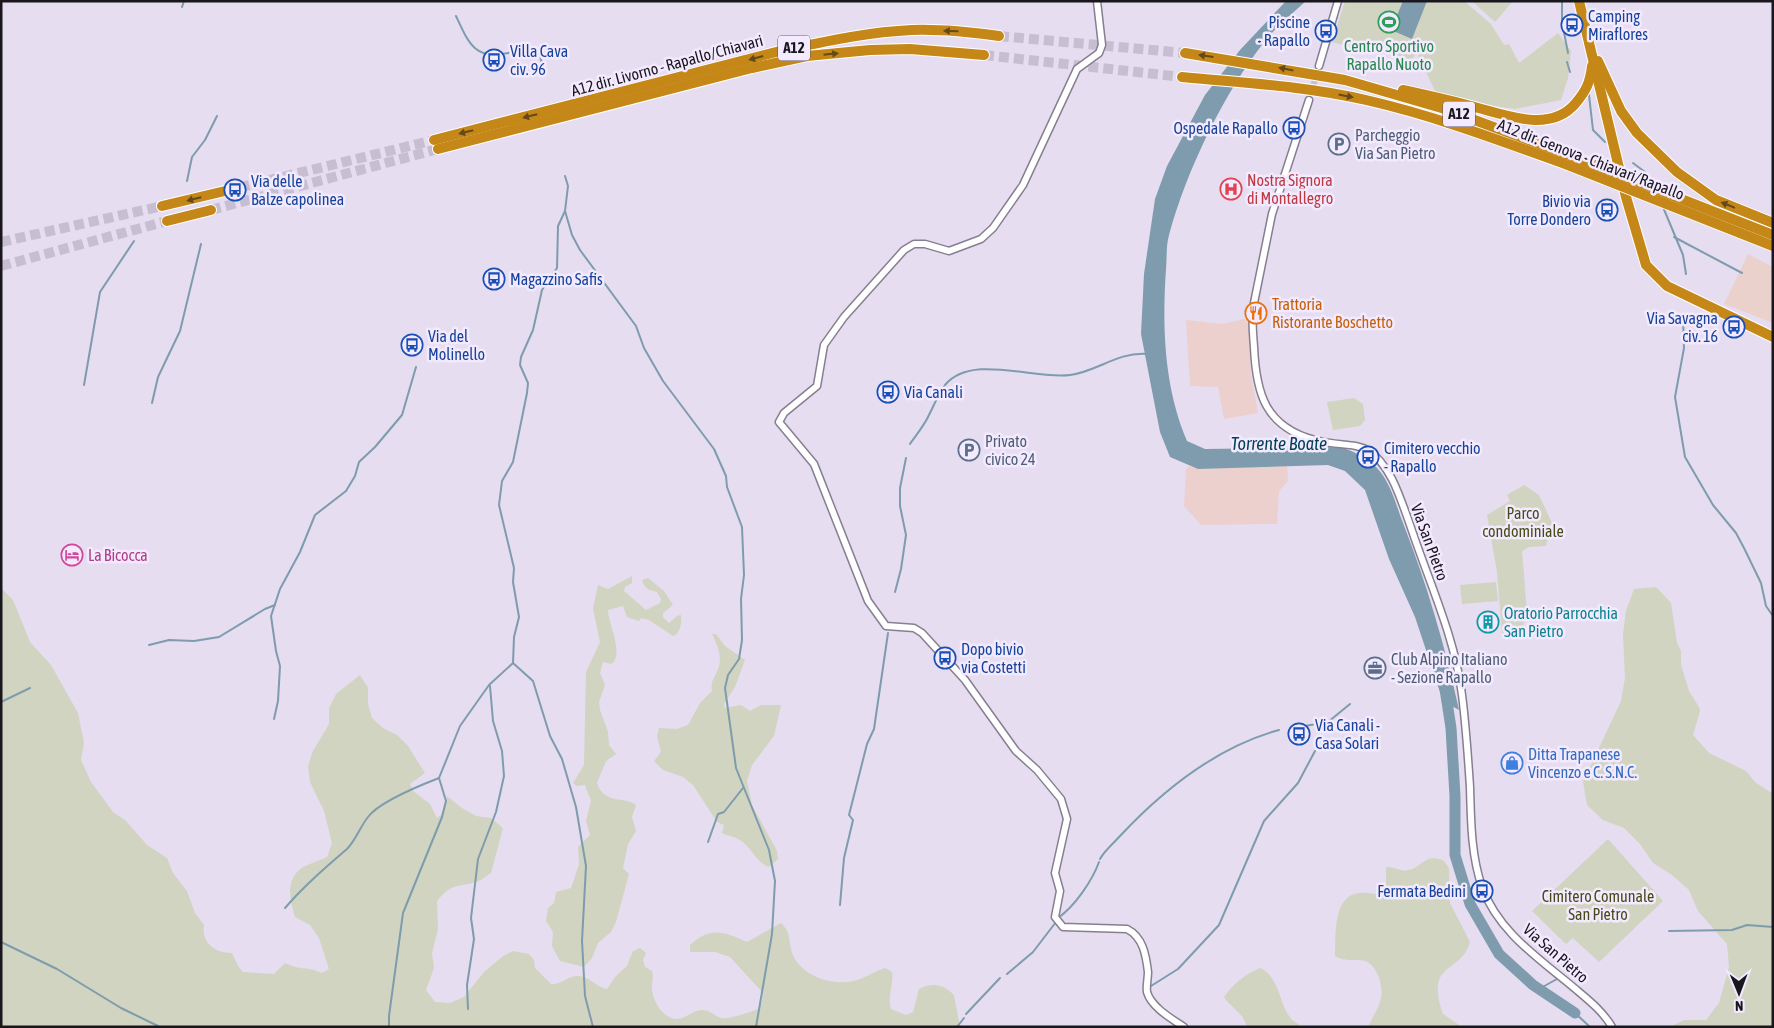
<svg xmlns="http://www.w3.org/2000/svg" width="1774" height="1028" viewBox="0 0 1774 1028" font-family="'Asap Condensed',sans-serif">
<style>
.commercial{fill:#ebd0ce}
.industrial{fill:#ebd1cc}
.green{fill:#d1d4c0}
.water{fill:#7e9cad}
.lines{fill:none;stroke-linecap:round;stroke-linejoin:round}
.stream{stroke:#7e9cad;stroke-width:2}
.river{stroke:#7e9cad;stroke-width:11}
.tertiary-tunnel{stroke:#c7bfd1;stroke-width:6;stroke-dasharray:6 3;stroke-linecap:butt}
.motorway-tunnel{stroke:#c7bfd1;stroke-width:10;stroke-dasharray:10 5;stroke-linecap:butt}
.tertiary-casing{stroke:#877e91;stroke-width:9}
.motorway-casing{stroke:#fff;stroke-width:12}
.tertiary{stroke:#fff;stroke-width:6}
.motorway{stroke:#c58818;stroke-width:10}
.motorway-bridge-casing{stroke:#fff;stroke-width:12;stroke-linecap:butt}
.motorway-bridge{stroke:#c58818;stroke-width:10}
.oneway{fill:#66491b}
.labels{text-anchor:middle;stroke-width:5;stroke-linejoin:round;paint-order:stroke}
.shield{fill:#f3eaff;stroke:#5a5661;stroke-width:1}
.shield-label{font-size:15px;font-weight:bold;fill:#19161d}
.transit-label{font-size:16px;fill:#164399;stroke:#f3eaff;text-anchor:start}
.leisure-label{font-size:16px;fill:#27864d;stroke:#f3eaff}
.street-label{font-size:16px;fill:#19161d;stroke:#f3eaff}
.service-label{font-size:16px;fill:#4e5e75;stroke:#f3eaff;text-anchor:start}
.health-label{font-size:16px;fill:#be3a42;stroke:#f3eaff;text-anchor:start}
.food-label{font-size:16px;fill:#c56008;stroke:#f3eaff;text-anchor:start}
.park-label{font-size:16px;fill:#474b18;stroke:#f3eaff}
.hotel-label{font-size:16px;fill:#b23c85;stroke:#f3eaff;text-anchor:start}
.culture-label{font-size:16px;fill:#0d838f;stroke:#f3eaff;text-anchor:start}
.shop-label{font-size:16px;fill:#366cbe;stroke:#f3eaff;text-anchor:start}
.water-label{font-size:18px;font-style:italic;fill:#004058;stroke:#f3eaff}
</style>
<rect width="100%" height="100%" fill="#e6ddf1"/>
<g class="commercial">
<polygon points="1249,318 1251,374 1258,413 1224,419 1218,387 1190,386 1186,320 1222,324"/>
<polygon points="1287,465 1288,481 1279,491 1277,524 1201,525 1184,506 1186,469 1189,466 1198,469"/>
</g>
<polygon class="industrial" points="1748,254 1773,267 1773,323 1724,304"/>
<g class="green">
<polygon points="1345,1 1464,1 1491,24 1504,45 1509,44 1519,63 1558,33 1571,51 1568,78 1561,100 1515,109 1481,104 1436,93 1417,53 1408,63 1389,53 1373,53 1332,42"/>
<polygon points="1472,1 1513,1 1495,22"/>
<polygon points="1354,398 1363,404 1365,420 1360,426 1333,430 1327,402"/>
<polygon points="1524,485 1539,495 1552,523 1546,546 1529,547 1522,551 1527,612 1520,636 1502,633 1497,572 1487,515 1510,501 1507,495"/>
<path d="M632 576V583L625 587 624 591 646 610 660 603 661 599 657 592C649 590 645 589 642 580L648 578 664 591 673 605 663 613V617L669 623 677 616 681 615C682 622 680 634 673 636L649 620 641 618 639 621 627 617 623 606 608 610C608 623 625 656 611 664L603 662 600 673 605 685 599 702 600 710 608 732 609 745 616 754 606 761 597 783C604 805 625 796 636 805L632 817 636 831 628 844 623 868 629 874 616 922 611 932 598 943 592 958 584 967 560 961 552 946 553 932 546 921 548 908 554 903 556 892 571 888 579 864 578 847 590 835 586 821 591 801 585 785 577 786 573 783 584 765 586 672 600 642 593 609 598 585 608 589Z"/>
<polygon points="1496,582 1498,601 1462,604 1460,585"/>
<polygon points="1656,587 1671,603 1677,643 1681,651 1681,665 1689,691 1699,707 1700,711 1693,735 1709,753 1746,771 1755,782 1773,794 1773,1027 1670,1027 1684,1020 1706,1020 1719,1003 1729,967 1727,944 1698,911 1689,890 1672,875 1653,863 1640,844 1624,828 1603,820 1587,805 1583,782 1621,701 1625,678 1623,634 1626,611 1634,589"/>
<path d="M1 588 13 600 30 642 51 665 78 713 84 743 81 760 91 782 113 812 126 821 147 845 167 858 173 873 187 891 195 913 204 925C201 943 215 953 232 953L238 966 243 972 274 974 285 963C301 971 307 966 322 973L329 969 319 938 310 925 295 917C291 903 285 884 298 871 304 865 319 861 327 857L332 843 324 811 310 782 308 766 313 751 329 724V708L336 694 360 675 368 688V704L372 718 383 728 397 735 408 746 425 773 410 784 413 791 430 804 437 818 441 815 447 796 462 808 476 816 491 818 503 828 491 873C486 876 481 881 476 882 456 888 453 882 437 901L438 929 432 953 434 968 426 990 435 1002 450 1003 464 997 484 972 503 956 513 951 529 954 534 960 535 968 551 984C562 985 567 976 578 976 589 976 596 987 607 989L615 977 627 966 633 951 640 948 646 953 643 960 645 967 652 971C654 977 652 980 652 986 651 999 663 1020 678 1019 687 1018 694 1009 703 1010 710 1010 714 1016 721 1018 727 1020 751 1012 758 1009L762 1002 763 993 730 957 715 952H690V945C711 926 724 932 747 942L781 923C792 933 788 943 793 955 802 977 835 987 857 980 867 977 875 971 885 968L892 972C894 985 887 995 891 1009L906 1015 913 1012 919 989C932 982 944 984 954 995L960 1027H1Z"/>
<path d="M712 634H716L725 646 745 660 735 687 724 704 725 708 741 705 750 711 761 705H781L774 736 752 765 747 781 752 805 777 851 778 859 769 867C755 862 751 845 738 839 733 836 727 836 722 833L724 825 717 822 693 785 683 777 663 770 654 761 661 752 657 736 659 728 677 729 688 725 700 703 712 691C710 681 715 678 718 669 723 657 717 644 712 634Z"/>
<polygon points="1608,839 1663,901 1599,962 1573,938 1566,944 1532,911"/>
<path d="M1434 858 1443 860 1449 868 1450 903 1470 942C1462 974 1424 960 1443 1014L1462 1027H1368C1372 1018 1377 1011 1380 1002 1385 990 1378 965 1365 961 1354 958 1346 963 1335 956 1336 937 1332 896 1359 893 1367 892 1377 895 1386 894V867C1394 866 1401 872 1409 870 1419 868 1422 859 1434 858Z"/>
<path d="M1260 968C1281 978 1278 1004 1292 1020 1295 1022 1299 1024 1302 1027H1247C1243 1012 1232 1009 1224 997 1233 984 1245 974 1260 968Z"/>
</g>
<g class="water">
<path d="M1286 1H1306C1292 14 1276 27 1265 41 1224 92 1186 172 1169 235 1166 245 1167 258 1166 269 1162 327 1164 387 1187 441L1205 449 1341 447C1354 452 1367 457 1377 468 1391 483 1396 505 1403 523 1427 584 1445 646 1459 710L1443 701 1415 617 1389 559 1365 490 1345 471 1328 465 1198 469 1170 457 1160 432 1141 334 1144 274 1155 199 1167 166 1205 95 1240 50Z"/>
<polygon points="1403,1 1427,1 1412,39 1391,30"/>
</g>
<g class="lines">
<g class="stream">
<polyline points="1562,1 1562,22 1568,53"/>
<polyline points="182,7 184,1"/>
<path d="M456 16C468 42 475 61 508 53 516 51 522 48 531 48L540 55 544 74"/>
<polyline points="1567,62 1570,72"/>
<polyline points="1589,95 1593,130 1605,142"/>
<polyline points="1633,163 1645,172 1652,183"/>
<polyline points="187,181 192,157 205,140 217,116"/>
<polyline points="1663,207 1683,255 1686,274"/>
<polyline points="565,211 572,235 580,250 636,326 644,348 663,381 714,449 726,476 727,487 742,527 744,575 741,599 742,640 739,659 728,675 725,688 736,768 769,850 775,881 772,934 756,1027"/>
<polyline points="1674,237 1742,273"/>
<polyline points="1683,318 1684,348 1675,397 1685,457 1713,505 1736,533 1744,548 1761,583 1766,606 1773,616"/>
<polyline points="84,385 100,292 134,241"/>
<polyline points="152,403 158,377 180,331 201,244"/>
<path d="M910 444C916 435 924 426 929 415 934 405 938 395 945 385 972 353 1034 380 1070 375 1099 371 1116 352 1147 354"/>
<polyline points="895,592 901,569 906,535 900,506 900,488 906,458"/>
<polyline points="149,645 169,640 194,641 219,637 265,609 275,605"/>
<polyline points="513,663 533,681 550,736 562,759 576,807 586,866 582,941 585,996 593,1027"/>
<polyline points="1,702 30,688"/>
<polyline points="274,719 278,701 280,666 276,651 271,616 280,589 300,552 315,515 346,491 355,476 359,462 375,447 402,415 416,367"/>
<polyline points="1293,728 1328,722 1350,704"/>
<polyline points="708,842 718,814 724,812 743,788"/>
<path d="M1100 859C1105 850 1113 844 1120 836 1164 789 1217 747 1279 730"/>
<polyline points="840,905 844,858 853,820 849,815 867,744 874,729 888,633"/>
<path d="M285 908C304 886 325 868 347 849 356 840 360 827 368 817 379 802 421 785 439 778L460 726 489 685 513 663 514 637 519 617 513 582 514 568 499 505 502 481 513 462 527 393 528 383 520 365 521 357 533 330 542 290 557 268 558 226 565 211 568 186 565 176"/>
<path d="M1058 918C1075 906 1092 881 1099 862"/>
<polyline points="1669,931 1732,930 1747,925 1773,927"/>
<polyline points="1,942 57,969 121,1008 158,1026"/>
<polyline points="1007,974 1033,952 1056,922"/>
<polyline points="1151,986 1178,969 1219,925 1264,821 1298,783 1315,751"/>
<polyline points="1539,989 1557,979"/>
<polyline points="468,1009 467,985 474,939 471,918 478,859 496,812 504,776 502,751 493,721 490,686"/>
<polyline points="1575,1013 1590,1027"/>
<polyline points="966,1014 1000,978"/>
<polyline points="389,1027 389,1016 403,913 442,817 446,801 439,778"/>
<polyline points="957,1027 964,1018"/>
</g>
<polyline class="river" points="1445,689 1451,728 1455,796 1455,855 1470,904 1499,954 1533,985 1575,1013"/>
<polyline class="tertiary-tunnel" points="1311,94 1317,72"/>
<g class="motorway-tunnel">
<polyline points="999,36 1185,53"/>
<polyline points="984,55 1182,77"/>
<polyline points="225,191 434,140"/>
<polyline points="211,210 438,149"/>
<polyline points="1,242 162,206"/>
<polyline points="1,266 167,221"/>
</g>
<g class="tertiary-casing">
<g id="tertiary">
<path d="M1097 1 1102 45 1099 53 1077 69 1023 185 993 228 981 239 949 251 925 244H914L904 250 844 317 824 345 817 386 784 413 779 422 814 464 868 601 886 626 914 628 922 633 965 680 1016 751 1037 770 1061 799 1067 819 1055 873 1060 891 1055 917 1063 927 1127 929C1143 937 1146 955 1148 972 1148 979 1146 986 1147 992 1151 1007 1172 1019 1184 1027"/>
<polyline points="1319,66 1338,1"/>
<path d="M1309 100 1272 214 1254 303C1251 318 1253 332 1254 347 1256 393 1265 427 1315 440 1354 450 1368 435 1392 479 1402 499 1409 523 1417 545 1434 593 1456 644 1462 695 1466 726 1468 757 1470 787 1471 821 1471 855 1482 887 1499 934 1543 961 1579 992 1591 1002 1604 1013 1612 1027"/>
</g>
</g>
<g class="motorway-casing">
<g id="motorway">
<polyline points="1579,1 1626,197 1646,265 1667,286 1773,337"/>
<polyline points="1185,53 1345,80 1445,109 1569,155"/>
<polyline points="1598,61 1621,111 1637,133 1677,172 1716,200 1773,223"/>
<path d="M1182 77C1244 83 1306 86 1366 100 1436 116 1501 141 1568 165"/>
<path d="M1403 90C1426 95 1448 100 1471 106 1503 114 1549 134 1575 104 1586 91 1590 83 1592 66"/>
<path d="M434 140 780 51C823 42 867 32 912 30 941 29 970 32 999 36"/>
<polyline points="438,149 752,68 807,56 870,50 910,49 984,55"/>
<polyline points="162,206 225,191"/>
<polyline points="167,221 211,210"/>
</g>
</g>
<use href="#tertiary" class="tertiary"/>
<use href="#motorway" class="motorway"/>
<g class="motorway-bridge-casing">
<g id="motorway-bridge">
<polyline points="1569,155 1773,235"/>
<polyline points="1568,165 1773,246"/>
</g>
</g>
<use href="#motorway-bridge" class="motorway-bridge"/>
</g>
<defs><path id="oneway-solid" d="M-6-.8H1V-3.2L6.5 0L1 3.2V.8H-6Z" transform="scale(1.25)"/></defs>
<g class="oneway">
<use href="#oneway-solid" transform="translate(951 31) rotate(-178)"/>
<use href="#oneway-solid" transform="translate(831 54) rotate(-6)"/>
<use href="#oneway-solid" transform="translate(1206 56) rotate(-172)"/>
<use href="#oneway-solid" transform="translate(756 58) rotate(165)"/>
<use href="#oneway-solid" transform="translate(1286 69) rotate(-169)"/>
<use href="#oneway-solid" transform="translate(1346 96) rotate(11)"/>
<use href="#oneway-solid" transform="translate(530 116) rotate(166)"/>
<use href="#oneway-solid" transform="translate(466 132) rotate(166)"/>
<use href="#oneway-solid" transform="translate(194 199) rotate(166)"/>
<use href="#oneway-solid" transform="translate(1728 205) rotate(-158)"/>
</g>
<defs>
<g id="stadium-ring" transform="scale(1.125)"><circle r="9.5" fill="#f3eaff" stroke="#2e9e5b" stroke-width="1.5"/><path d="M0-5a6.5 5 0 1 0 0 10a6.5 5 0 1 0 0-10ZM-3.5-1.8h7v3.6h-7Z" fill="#2e9e5b"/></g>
<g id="bus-ring" transform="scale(1.125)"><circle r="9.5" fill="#f3eaff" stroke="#1a4fb4" stroke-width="1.5"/><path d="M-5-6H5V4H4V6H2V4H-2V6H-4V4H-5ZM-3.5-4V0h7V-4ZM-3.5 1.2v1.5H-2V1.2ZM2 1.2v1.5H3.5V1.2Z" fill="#1a4fb4"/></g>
<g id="parking-ring" transform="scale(1.125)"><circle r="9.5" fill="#f3eaff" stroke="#5c6f8a" stroke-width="1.5"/><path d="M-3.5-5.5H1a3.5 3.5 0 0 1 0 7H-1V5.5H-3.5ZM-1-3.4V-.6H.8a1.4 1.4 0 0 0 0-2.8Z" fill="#5c6f8a"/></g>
<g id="hospital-ring" transform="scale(1.125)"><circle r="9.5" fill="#f3eaff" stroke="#e0444e" stroke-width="1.5"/><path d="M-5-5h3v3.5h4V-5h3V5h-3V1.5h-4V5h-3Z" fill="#e0444e"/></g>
<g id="restaurant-ring" transform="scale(1.125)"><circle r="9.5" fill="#f3eaff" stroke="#e8710a" stroke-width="1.5"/><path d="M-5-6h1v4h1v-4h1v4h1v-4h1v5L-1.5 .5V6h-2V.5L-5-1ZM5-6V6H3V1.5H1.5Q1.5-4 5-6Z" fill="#e8710a"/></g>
<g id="hotel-ring" transform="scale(1.125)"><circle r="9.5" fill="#f3eaff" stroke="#d1479c" stroke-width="1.5"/><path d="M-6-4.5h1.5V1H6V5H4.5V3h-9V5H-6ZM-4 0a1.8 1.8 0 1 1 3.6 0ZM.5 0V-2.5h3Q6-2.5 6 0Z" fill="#d1479c"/></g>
<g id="building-ring" transform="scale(1.125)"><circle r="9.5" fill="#f3eaff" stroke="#0f9aa8" stroke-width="1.5"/><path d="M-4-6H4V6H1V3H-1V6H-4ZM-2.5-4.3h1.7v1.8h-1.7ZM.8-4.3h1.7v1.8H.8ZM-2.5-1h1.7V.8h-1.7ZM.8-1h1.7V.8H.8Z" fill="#0f9aa8"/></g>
<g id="office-ring" transform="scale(1.125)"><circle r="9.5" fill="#f3eaff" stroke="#5c6f8a" stroke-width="1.5"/><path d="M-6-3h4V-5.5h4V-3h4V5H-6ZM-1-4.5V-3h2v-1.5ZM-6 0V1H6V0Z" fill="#5c6f8a"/></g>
<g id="shop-ring" transform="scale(1.125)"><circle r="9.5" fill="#f3eaff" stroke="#3f7fe0" stroke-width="1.5"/><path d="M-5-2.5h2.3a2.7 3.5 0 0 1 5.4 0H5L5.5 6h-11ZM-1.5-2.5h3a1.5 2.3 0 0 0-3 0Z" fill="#3f7fe0"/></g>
</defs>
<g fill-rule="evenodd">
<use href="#stadium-ring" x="1389" y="22"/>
<use href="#bus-ring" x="1572" y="25"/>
<use href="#bus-ring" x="1326" y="31"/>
<use href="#bus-ring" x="494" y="60"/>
<use href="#bus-ring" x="1294" y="128"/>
<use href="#parking-ring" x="1339" y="144"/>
<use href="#hospital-ring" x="1231" y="189"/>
<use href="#bus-ring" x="235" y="190"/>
<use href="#bus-ring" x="1607" y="210"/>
<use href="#bus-ring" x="494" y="279"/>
<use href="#restaurant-ring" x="1256" y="313"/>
<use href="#bus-ring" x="1734" y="327"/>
<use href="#bus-ring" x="412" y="345"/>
<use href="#bus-ring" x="888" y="392"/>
<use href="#parking-ring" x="969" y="450"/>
<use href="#bus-ring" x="1368" y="457"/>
<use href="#hotel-ring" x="72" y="555"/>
<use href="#building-ring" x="1488" y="622"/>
<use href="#bus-ring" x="945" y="658"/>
<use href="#office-ring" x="1375" y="668"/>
<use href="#bus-ring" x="1299" y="734"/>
<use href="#shop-ring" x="1512" y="763"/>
<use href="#bus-ring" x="1482" y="891"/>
</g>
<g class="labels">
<g class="shield">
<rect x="778" y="35.5" width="32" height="25" rx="4"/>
<rect x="1443" y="101.5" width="32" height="25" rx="4"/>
</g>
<g class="shield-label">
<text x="794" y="53">A12</text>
<text x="1459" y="119">A12</text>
</g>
<g class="transit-label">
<text x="1588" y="22">Camping<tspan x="1588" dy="18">Miraflores</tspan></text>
<text x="1310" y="28" text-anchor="end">Piscine<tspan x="1310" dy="18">- Rapallo</tspan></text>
<text x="510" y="57">Villa Cava<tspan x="510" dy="18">civ. 96</tspan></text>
<text x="1278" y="134" text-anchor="end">Ospedale Rapallo</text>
<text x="251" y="187">Via delle<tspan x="251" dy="18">Balze capolinea</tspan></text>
<text x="1591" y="207" text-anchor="end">Bivio via<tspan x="1591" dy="18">Torre Dondero</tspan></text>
<text x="510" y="285">Magazzino Safis</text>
<text x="1718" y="324" text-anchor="end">Via Savagna<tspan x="1718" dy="18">civ. 16</tspan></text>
<text x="428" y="342">Via del<tspan x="428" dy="18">Molinello</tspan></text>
<text x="904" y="398">Via Canali</text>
<text x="1384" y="454">Cimitero vecchio<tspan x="1384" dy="18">- Rapallo</tspan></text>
<text x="961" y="655">Dopo bivio<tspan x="961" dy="18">via Costetti</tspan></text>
<text x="1315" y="731">Via Canali -<tspan x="1315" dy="18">Casa Solari</tspan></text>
<text x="1466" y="897" text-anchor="end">Fermata Bedini</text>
</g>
<g class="leisure-label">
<text x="1389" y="52">Centro Sportivo<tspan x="1389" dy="18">Rapallo Nuoto</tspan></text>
</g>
<g class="street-label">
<text transform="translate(667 65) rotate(-15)" y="6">A12 dir. Livorno - Rapallo/Chiavari</text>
<text transform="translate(1591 159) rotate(21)" y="6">A12 dir. Genova - Chiavari/Rapallo</text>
<text transform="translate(1430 542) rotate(70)" y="6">Via San Pietro</text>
<text transform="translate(1556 953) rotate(41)" y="6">Via San Pietro</text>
</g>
<g class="service-label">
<text x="1355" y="141">Parcheggio<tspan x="1355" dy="18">Via San Pietro</tspan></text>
<text x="985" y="447">Privato<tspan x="985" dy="18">civico 24</tspan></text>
<text x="1391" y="665">Club Alpino Italiano<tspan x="1391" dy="18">- Sezione Rapallo</tspan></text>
</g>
<g class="health-label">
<text x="1247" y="186">Nostra Signora<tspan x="1247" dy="18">di Montallegro</tspan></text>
</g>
<g class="food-label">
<text x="1272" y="310">Trattoria<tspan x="1272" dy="18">Ristorante Boschetto</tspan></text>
</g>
<g class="park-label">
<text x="1523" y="519">Parco<tspan x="1523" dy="18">condominiale</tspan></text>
<text x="1598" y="902">Cimitero Comunale<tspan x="1598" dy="18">San Pietro</tspan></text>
</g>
<g class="hotel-label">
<text x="88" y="561">La Bicocca</text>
</g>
<g class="culture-label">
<text x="1504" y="619">Oratorio Parrocchia<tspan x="1504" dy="18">San Pietro</tspan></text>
</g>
<g class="shop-label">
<text x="1528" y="760">Ditta Trapanese<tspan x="1528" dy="18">Vincenzo e C. S.N.C.</tspan></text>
</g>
<g class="water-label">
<text x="1279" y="450">Torrente Boate</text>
</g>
</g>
<rect width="1774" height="1028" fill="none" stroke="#19161d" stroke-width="5"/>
<g transform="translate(1739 993) rotate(179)" stroke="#f3eaff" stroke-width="4" paint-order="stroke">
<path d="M0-4L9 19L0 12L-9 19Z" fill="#19161d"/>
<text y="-8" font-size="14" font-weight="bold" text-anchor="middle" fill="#19161d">N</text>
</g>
</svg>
